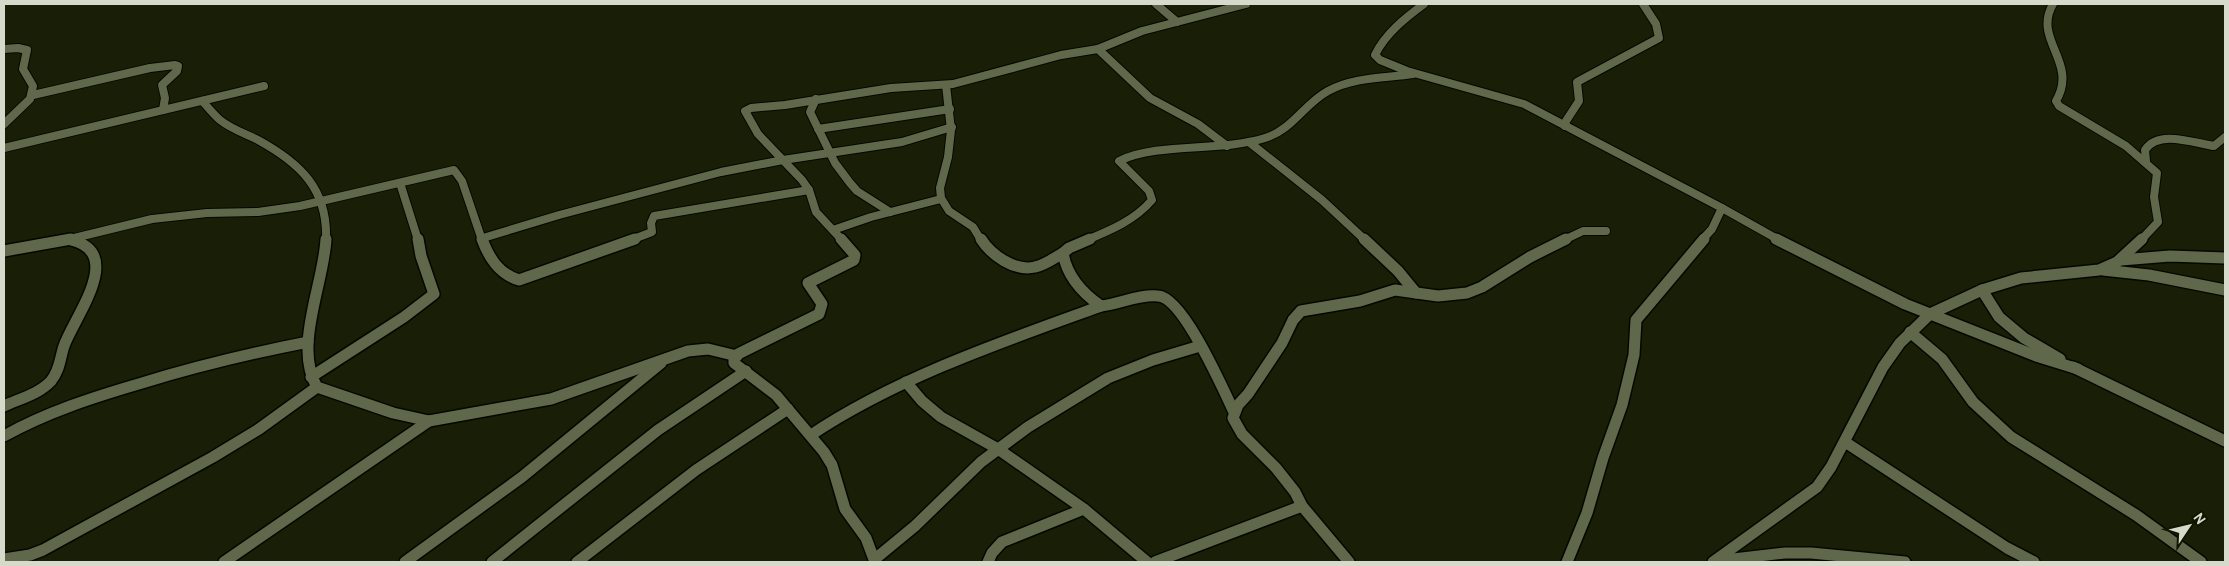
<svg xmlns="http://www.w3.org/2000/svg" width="2229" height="566" viewBox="0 0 2229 566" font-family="Overpass,sans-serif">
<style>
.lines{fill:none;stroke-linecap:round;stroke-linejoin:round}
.minor-far1-casing{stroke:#050800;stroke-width:10}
.minor-casing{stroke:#050800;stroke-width:14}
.minor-far1{stroke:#60684c;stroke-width:8}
.minor{stroke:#60684c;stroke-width:11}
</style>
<rect width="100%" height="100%" fill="#181f06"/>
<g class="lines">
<g class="minor-far1-casing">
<g id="minor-far1">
<polyline points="1156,4 1177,22"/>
<path d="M1424 4C1405 18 1385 34 1375 55L1380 60 1407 71 1524 104 1722 208 1712 229 1702 240"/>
<path d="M2053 4C2032 40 2079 62 2056 101L2059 106 2126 146 2157 173 2154 197 2158 222 2141 240"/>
<polyline points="4,49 18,48 27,50 23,69 33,86 30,99 4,124"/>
<polyline points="1098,49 1150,98 1198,124 1227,146"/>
<polyline points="946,85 951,130 948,157 940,188 941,198 949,211 973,227 981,240"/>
<polyline points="33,95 150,68 175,65 178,66 177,71 162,85 165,98 163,110"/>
<polyline points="816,99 810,112 835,163 850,183 857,191 890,212"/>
<path d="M202 101C208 107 214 115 220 120 231 129 246 134 258 140 300 163 328 189 326 240"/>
<polyline points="1565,126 1566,121 1579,101 1577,82 1659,38 1656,24 1643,4"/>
<polyline points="818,129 950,109"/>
<polyline points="1249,142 1322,200 1365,240"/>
<polyline points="4,148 264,86"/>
<path d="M2146 161 2145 150C2158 129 2194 143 2214 146L2225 137"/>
<polyline points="400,183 418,240"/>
<polyline points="1722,208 1779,240"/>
<polyline points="833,230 871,217 941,199"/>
<polyline points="483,238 559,215 721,172 783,160 902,142 952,127"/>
<polyline points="66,240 152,219 207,213 258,212 300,206 454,170 462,181 482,240"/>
<polyline points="631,240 652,232 651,223 654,216 809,190"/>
<polyline points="842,240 816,212 809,190 802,180 758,134 745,111 751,108 785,105 891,88 953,84 1061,55 1098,49 1142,31 1246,4"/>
<path d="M1087 240C1111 230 1135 220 1152 200L1149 191 1119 161C1158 142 1221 152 1265 138 1292 130 1304 104 1328 91 1353 77 1385 78 1413 74"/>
<polyline points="1564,240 1583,231 1606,231"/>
</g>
</g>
<g class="minor-casing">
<g id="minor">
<path d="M326 239C324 283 293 347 317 387L393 413 429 421 551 399 688 351 708 349 737 356"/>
<path d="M482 239C489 258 499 274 519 280L635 239"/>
<polyline points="841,239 855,255 854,260 808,283 822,304 819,314 738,354 734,359 734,363 776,395 824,452 832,465 845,509 866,538 875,562"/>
<path d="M981 239C991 255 1015 272 1035 267 1045 265 1054 258 1063 253"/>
<path d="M1090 239 1069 248 1063 253C1067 277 1082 293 1101 306 1120 304 1139 294 1158 296 1183 297 1223 389 1234 412"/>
<polyline points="1364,239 1398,271 1416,293"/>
<polyline points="1776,239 1905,304 2036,356 2078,369"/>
<polyline points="4,251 71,239"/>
<polyline points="2121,260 2170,256 2225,258"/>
<polyline points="2103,270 2149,275 2225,290"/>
<polyline points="1982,290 1999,317 2024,338 2060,359"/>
<polyline points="1910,332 1942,359 1973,402 2011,437 2136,515 2201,562"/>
<polyline points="2073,367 2225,441"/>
<polyline points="311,377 404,317 434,294 421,256 418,239"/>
<polyline points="906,382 922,401 941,417 998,449 1084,509 1147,562"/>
<path d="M4 406C19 399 39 394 51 381 60 370 60 358 64 346 74 317 126 253 71 240"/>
<path d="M811 435C896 378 1004 341 1101 306"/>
<path d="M4 436C47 412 94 397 142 383 197 366 252 353 308 342"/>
<polyline points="1845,442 2007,548 2034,562"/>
<polyline points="4,559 30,555 43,550 213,457 259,429 317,387"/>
<polyline points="875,559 915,526 981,462 1028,427 1108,378 1153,360 1200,346"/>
<polyline points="1716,561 1785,553 1811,553 1905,562"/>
<polyline points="224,562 429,421"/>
<polyline points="405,562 522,477 661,363"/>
<polyline points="492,562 658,430 746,371"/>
<polyline points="577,562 696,470 788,409"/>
<polyline points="988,562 992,553 1002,542 1084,509"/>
<polyline points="1155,562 1302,506"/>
<polyline points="1349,562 1302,506 1295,492 1276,468 1242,434 1233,418 1238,405 1248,394 1282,343 1293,320 1301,311 1360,301 1395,290 1438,296 1467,293 1482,287 1530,257 1566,239"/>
<polyline points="1567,562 1587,513 1603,458 1622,405 1634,355 1636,320 1704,239"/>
<polyline points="1713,562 1817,487 1831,467 1883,367 1900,343 1930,314 1982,290 2021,278 2099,270 2117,262 2142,239"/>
</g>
</g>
<use href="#minor-far1" class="minor-far1"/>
<use href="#minor" class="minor"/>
</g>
<rect width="2229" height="566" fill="none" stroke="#d5daca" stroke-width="10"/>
<g transform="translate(2189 526) rotate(55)" stroke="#101500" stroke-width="4" paint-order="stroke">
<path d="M0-4L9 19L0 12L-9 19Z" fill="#d5daca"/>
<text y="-8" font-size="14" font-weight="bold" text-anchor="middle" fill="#d5daca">N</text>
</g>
</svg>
